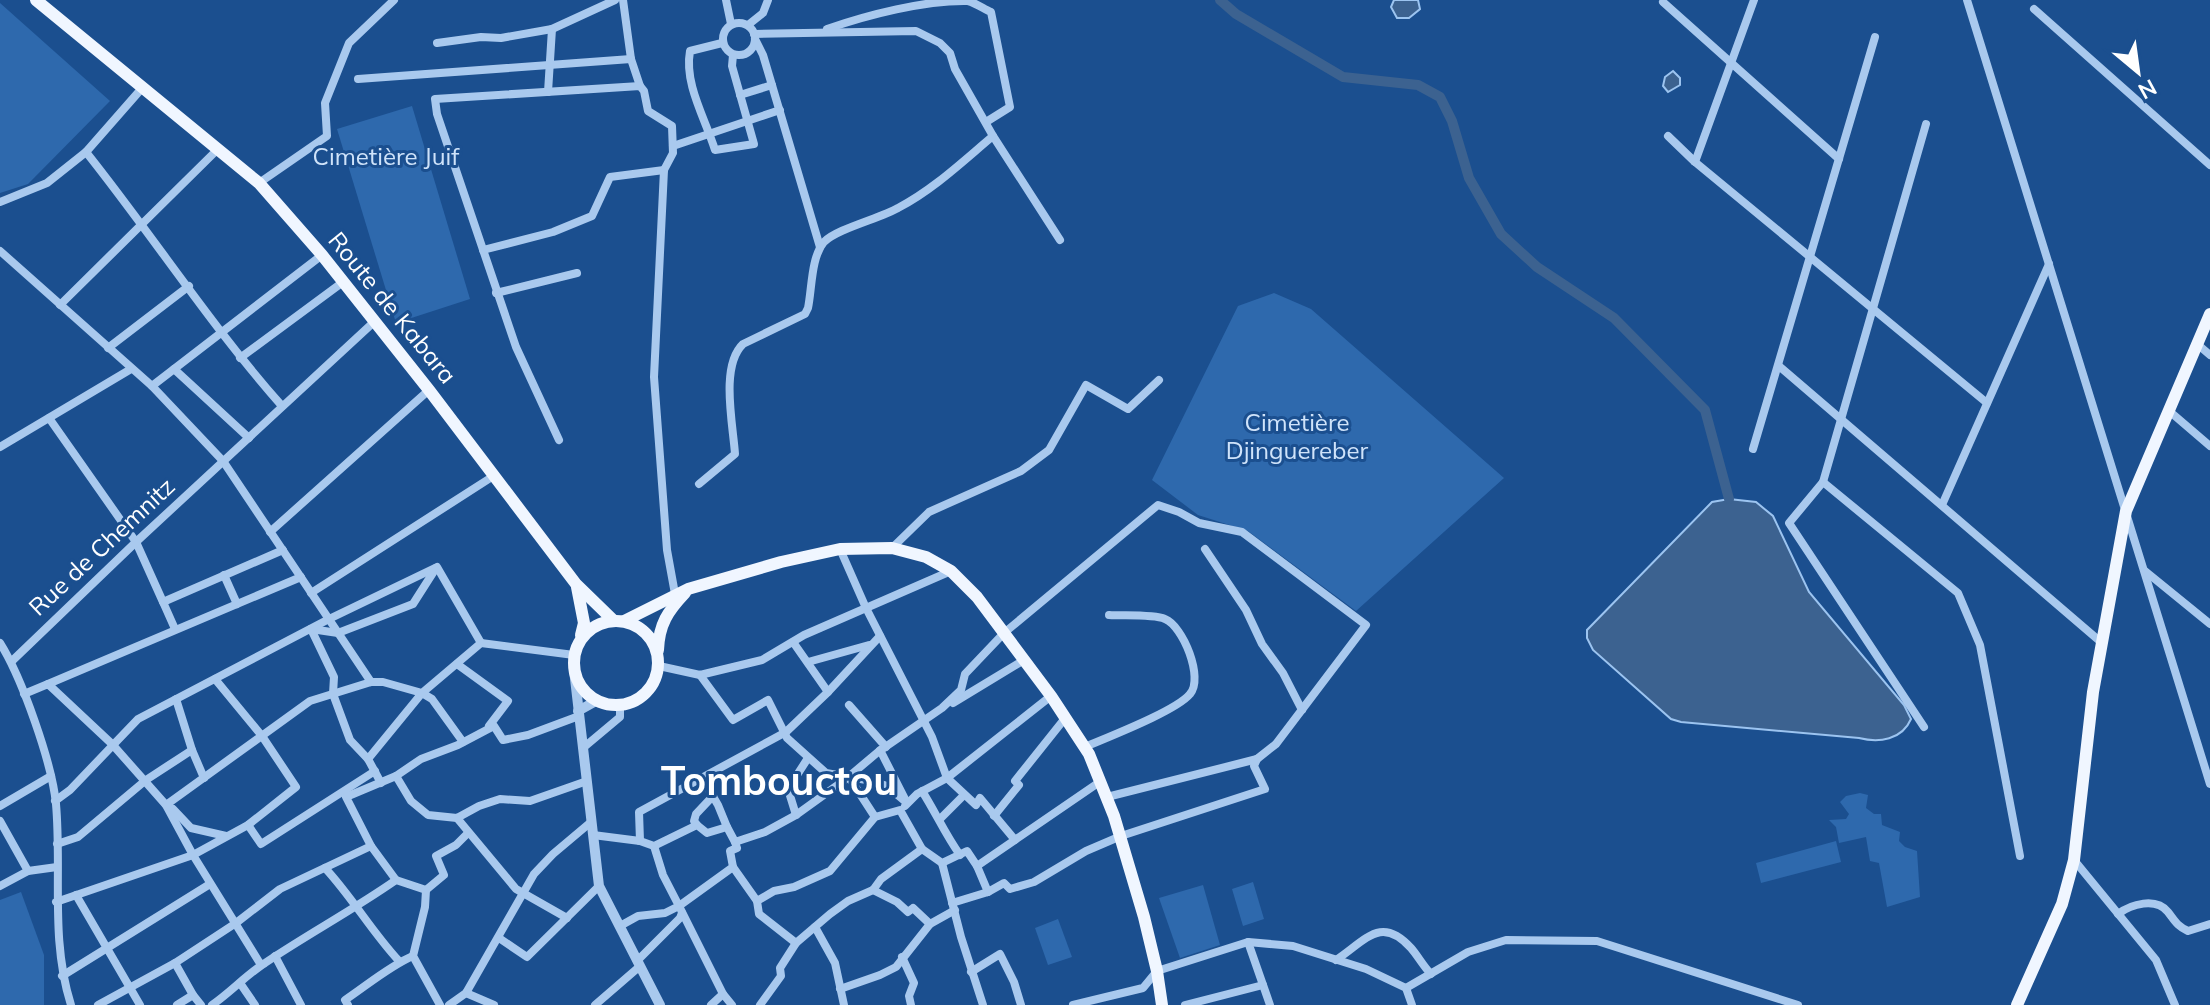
<svg xmlns="http://www.w3.org/2000/svg" width="2210" height="1005" viewBox="0 0 2210 1005" font-family="Mulish,sans-serif">
<style>
.green{fill:#2e69ad}
.water{fill:#3c6290;stroke:#9cc4f0;stroke-width:2}
.lines{fill:none;stroke-linecap:round;stroke-linejoin:round}
.canal{stroke:#3c6290;stroke-width:10}
.minor{stroke:#a9c9ee;stroke-width:8}
.tertiary{stroke:#a9c9ee;stroke-width:10}
.primary{stroke:#f0f6ff;stroke-width:12}
.labels{text-anchor:middle;stroke-width:6;stroke-linejoin:round;paint-order:stroke}
.park-label{font-size:24px;fill:#cfe3fa;stroke:#1b4f8f}
.street-label{font-size:24px;fill:#fff;stroke:#1b4f8f}
.town-label{font-size:40px;font-weight:bold;fill:#fff;stroke:#1b4f8f}
</style>
<rect width="100%" height="100%" fill="#1b4f8f"/>
<g class="green">
<polygon points="0,3 110,101 28,184 0,193"/>
<polygon points="412,106 470,299 396,323 337,129"/>
<polygon points="1274,293 1311,309 1504,478 1356,611 1248,531 1198,515 1152,480 1238,306"/>
<polygon points="1860,793 1868,795 1866,808 1874,814 1881,814 1882,825 1900,832 1899,841 1905,847 1917,851 1920,897 1887,907 1879,863 1870,861 1866,837 1839,843 1836,827 1829,820 1846,819 1849,814 1840,802 1846,796"/>
<polygon points="1836,841 1841,862 1761,883 1756,863"/>
<polygon points="1253,882 1264,919 1243,926 1232,889"/>
<polygon points="1203,885 1220,945 1180,958 1159,898"/>
<polygon points="21,892 44,955 44,1005 0,1005 0,900"/>
<polygon points="1058,919 1072,957 1048,965 1035,928"/>
</g>
<g class="water">
<polygon points="1394,0 1418,0 1420,9 1409,18 1397,18 1391,7"/>
<polygon points="1673,71 1680,78 1680,85 1668,92 1663,86 1665,77"/>
<path d="M1729 499 1756 502 1773 516 1809 592 1904 705 1911 719C1902 740 1879 743 1859 738L1681 722 1671 719 1593 650 1587 638V630L1712 502Z"/>
</g>
<g class="lines">
<polyline class="canal" points="1220,0 1236,14 1343,77 1418,85 1440,97 1452,121 1469,178 1501,234 1537,267 1614,318 1705,410 1729,499"/>
<g class="minor">
<polyline points="623,0 631,59 640,86"/>
<polyline points="726,0 731,24"/>
<polyline points="1967,0 2210,784"/>
<polyline points="1663,2 1839,159"/>
<polyline points="2034,9 2210,165"/>
<circle cx="739" cy="39" r="16"/>
<polyline points="748,25 763,13 768,0"/>
<path d="M827 29C867 15 925 0 968 1 976 3 984 9 991 12L1010 107 986 122"/>
<polyline points="755,39 763,55 820,247"/>
<polyline points="437,43 481,37 501,38 552,29 615,0"/>
<path d="M722 43 690 51C684 84 705 118 715 150L754 144 732 66 733 55"/>
<polyline points="358,79 631,59"/>
<polyline points="548,92 552,29"/>
<polyline points="740,95 772,85"/>
<polyline points="993,136 1060,240"/>
<polyline points="1668,136 1695,162 1987,403"/>
<polyline points="673,146 780,110"/>
<path d="M86 152C153 236 211 326 282 406"/>
<polyline points="1695,162 1754,0"/>
<polyline points="259,183 327,136 325,103 349,43 394,0"/>
<polyline points="0,202 47,183 86,152 143,87"/>
<polyline points="483,250 553,232 592,216 610,177 664,170"/>
<polyline points="0,251 152,386 223,461 371,682"/>
<polyline points="496,293 577,273"/>
<polyline points="60,305 218,149"/>
<polyline points="2196,343 2210,355"/>
<polyline points="108,348 189,286"/>
<polyline points="240,358 343,282"/>
<polyline points="1779,366 2102,643"/>
<polyline points="174,369 249,438"/>
<polyline points="152,386 322,255"/>
<polyline points="2168,410 2210,446"/>
<polyline points="49,418 136,542 163,602 283,550"/>
<polyline points="559,440 516,347 437,114 435,99 640,86 644,91 648,111 672,126 673,153 664,170 654,377 667,550 675,594"/>
<polyline points="0,447 131,369"/>
<polyline points="1753,449 1875,37"/>
<polyline points="1823,482 1958,593 1980,645 2020,856"/>
<path d="M699 484 735 454C733 424 720 366 743 344L805 314 808 308C812 289 811 257 824 242 836 229 881 218 898 208 934 189 962 162 993 136L955 69 950 53 940 43 916 31 754 34"/>
<polyline points="1942,505 2049,264"/>
<polyline points="270,532 429,390"/>
<polyline points="892,548 929,512 1021,471 1049,450 1086,385 1128,409 1159,380"/>
<polyline points="840,549 866,608 932,737 947,778 976,805 980,798 1015,840"/>
<polyline points="1205,549 1246,610 1262,644 1283,673 1302,710"/>
<polyline points="2145,571 2210,624"/>
<polyline points="224,575 237,604"/>
<polyline points="311,593 495,475"/>
<polyline points="163,602 175,629"/>
<polyline points="311,629 338,633 413,604 436,568"/>
<polyline points="311,629 334,677 333,694 350,740 368,759"/>
<polyline points="793,642 828,692"/>
<path d="M0 643C22 678 52 763 56 804 62 872 50 939 71 1005"/>
<polyline points="12,661 136,542 375,321"/>
<polyline points="808,662 869,645"/>
<polyline points="457,664 508,701 489,726"/>
<polyline points="659,666 700,675 762,660 804,635 951,571"/>
<polyline points="700,675 733,720 768,700 787,738 826,773 872,781 887,786 907,803"/>
<polyline points="48,684 301,577"/>
<polyline points="24,694 48,684 112,744 166,805 193,855 261,965"/>
<polyline points="176,699 192,750 204,778"/>
<polyline points="953,703 1024,660"/>
<polyline points="849,705 886,747"/>
<polyline points="1924,727 1789,523 1823,482 1926,124"/>
<path d="M1085 747C1108 737 1176 711 1190 694 1204 678 1183 626 1165 619 1153 614 1124 616 1109 615"/>
<polyline points="583,748 620,717 620,705"/>
<polyline points="880,750 905,799"/>
<polyline points="396,776 421,759 458,745 494,726 503,740 528,735 579,716"/>
<polyline points="849,777 875,817"/>
<polyline points="702,778 718,805 727,827"/>
<polyline points="381,783 368,759 422,693 432,699 463,742"/>
<path d="M922 791C936 813 945 834 960 855"/>
<polyline points="55,801 70,790 138,719 329,619 437,567 481,643"/>
<polyline points="166,805 310,701 371,682 383,682 422,693 481,643 574,655"/>
<polyline points="0,806 51,776"/>
<polyline points="905,806 917,794 947,778 1051,696"/>
<polyline points="173,809 191,828 226,836"/>
<polyline points="796,815 788,789 808,758"/>
<polyline points="994,816 1019,785 1015,781 1066,717"/>
<polyline points="457,818 516,889 567,918"/>
<polyline points="940,819 964,795"/>
<polyline points="0,821 28,871"/>
<polyline points="248,825 261,844 375,771"/>
<polyline points="697,825 694,821 696,814 713,796"/>
<polyline points="593,835 640,841 654,846 697,825 707,833 727,827 735,842 765,832 796,815 846,779 878,752 942,708 961,690 965,674 1004,633 1158,505 1179,512 1199,523 1242,532 1366,625 1276,744 1257,759 1107,797"/>
<polyline points="640,841 639,812 786,732 828,692 880,636"/>
<polyline points="57,844 78,837 146,780 192,750"/>
<polyline points="371,846 396,880"/>
<polyline points="2074,860 2156,960 2175,1005"/>
<polyline points="942,863 961,937 983,1005"/>
<polyline points="977,866 988,892"/>
<polyline points="733,867 757,901"/>
<path d="M325 868C352 897 372 932 399 961"/>
<polyline points="0,886 28,871 57,867"/>
<polyline points="426,890 444,875 436,856 456,845 468,833"/>
<polyline points="873,890 897,902 908,912 913,908 930,924"/>
<polyline points="76,895 140,1005"/>
<polyline points="56,902 193,855 248,825 296,787 262,736 215,679"/>
<polyline points="952,903 988,892 1004,883 1010,889 1034,882 1086,851 1121,836 1265,789 1254,766 1257,759"/>
<path d="M2118 914C2131 904 2156 897 2168 912 2175 921 2177 926 2188 931L2210 924"/>
<polyline points="620,926 638,916 665,913 679,906 663,875 654,846"/>
<polyline points="815,927 835,963 844,1005"/>
<polyline points="499,938 527,957 599,886"/>
<polyline points="1248,942 1270,1005"/>
<polyline points="796,943 759,914 757,901 774,891 794,887 830,871 875,817 900,810 922,849"/>
<polyline points="275,956 301,1005"/>
<polyline points="902,957 914,983 909,996 911,1005"/>
<path d="M1336 960C1366 940 1381 915 1411 948 1418 956 1423 966 1431 974"/>
<polyline points="637,961 680,918 682,913"/>
<polyline points="175,963 193,995"/>
<polyline points="971,972 1000,954 1014,982 1021,1005"/>
<polyline points="62,976 210,884"/>
<polyline points="240,983 255,1005"/>
<polyline points="1406,988 1468,952 1506,940 1597,941 1798,1005"/>
<polyline points="840,989 880,975 896,967 930,924 955,910"/>
<polyline points="466,993 494,1005"/>
<polyline points="98,1005 175,963 236,923 280,889 371,846 346,797 396,776 411,801 428,815 457,818 479,806 500,799 530,801 587,781"/>
<polyline points="177,1005 193,995 201,1005"/>
<path d="M212 1005C231 992 246 975 265 963 308 934 353 910 396 880L426 890 425 907 413 956 440 1005"/>
<path d="M348 1005 345 1000C366 986 391 965 413 956"/>
<polyline points="449,1005 466,993 534,874 553,854 591,822"/>
<polyline points="595,1005 639,967"/>
<polyline points="711,1005 723,994"/>
<polyline points="732,1005 723,994 679,906 733,867 730,851 737,848 735,842"/>
<polyline points="760,1005 781,976 780,968 796,943 830,914 848,901 873,890 881,879 922,849 942,863 967,851 977,866 1101,781"/>
<polyline points="1073,1005 1143,988 1157,971 1248,942 1293,946 1366,969 1406,988 1412,1005"/>
<polyline points="1185,1005 1263,985"/>
</g>
<g class="tertiary">
<polyline points="574,670 599,886 660,1005"/>
<polyline points="578,711 596,701"/>
</g>
<g class="primary">
<polyline points="36,0 259,183 322,255 429,390 576,584 613,620"/>
<polyline points="577,587 584,623 581,635"/>
<circle cx="616" cy="663" r="42"/>
<polyline points="624,621 688,589 781,562 840,549 892,548 926,557 951,571 977,597 1051,696 1089,754 1114,816 1144,917 1157,971 1162,1005"/>
<path d="M658 650C659 624 668 611 685 593"/>
<polyline points="2017,1005 2062,904 2074,860 2093,692 2126,511 2210,314"/>
</g>
</g>
<g class="labels">
<g class="park-label">
<text x="386" y="165">Cimetière Juif</text>
<text x="1297" y="431">Cimetière<tspan x="1297" dy="28">Djinguereber</tspan></text>
</g>
<g class="street-label">
<text transform="translate(392 308) rotate(51)" y="8">Route de Kabara</text>
<text transform="translate(102 547) rotate(-43)" y="8">Rue de Chemnitz</text>
</g>
<g class="town-label">
<text x="779" y="795">Tombouctou</text>
</g>
</g>
<g transform="translate(2138 72) rotate(151)" stroke="#1b4f8f" stroke-width="6" paint-order="stroke">
<path d="M0-6L14 30L0 20L-14 30Z" fill="#ffffff"/>
<text y="-12" font-size="22" font-weight="bold" text-anchor="middle" fill="#ffffff">N</text>
</g>
</svg>
